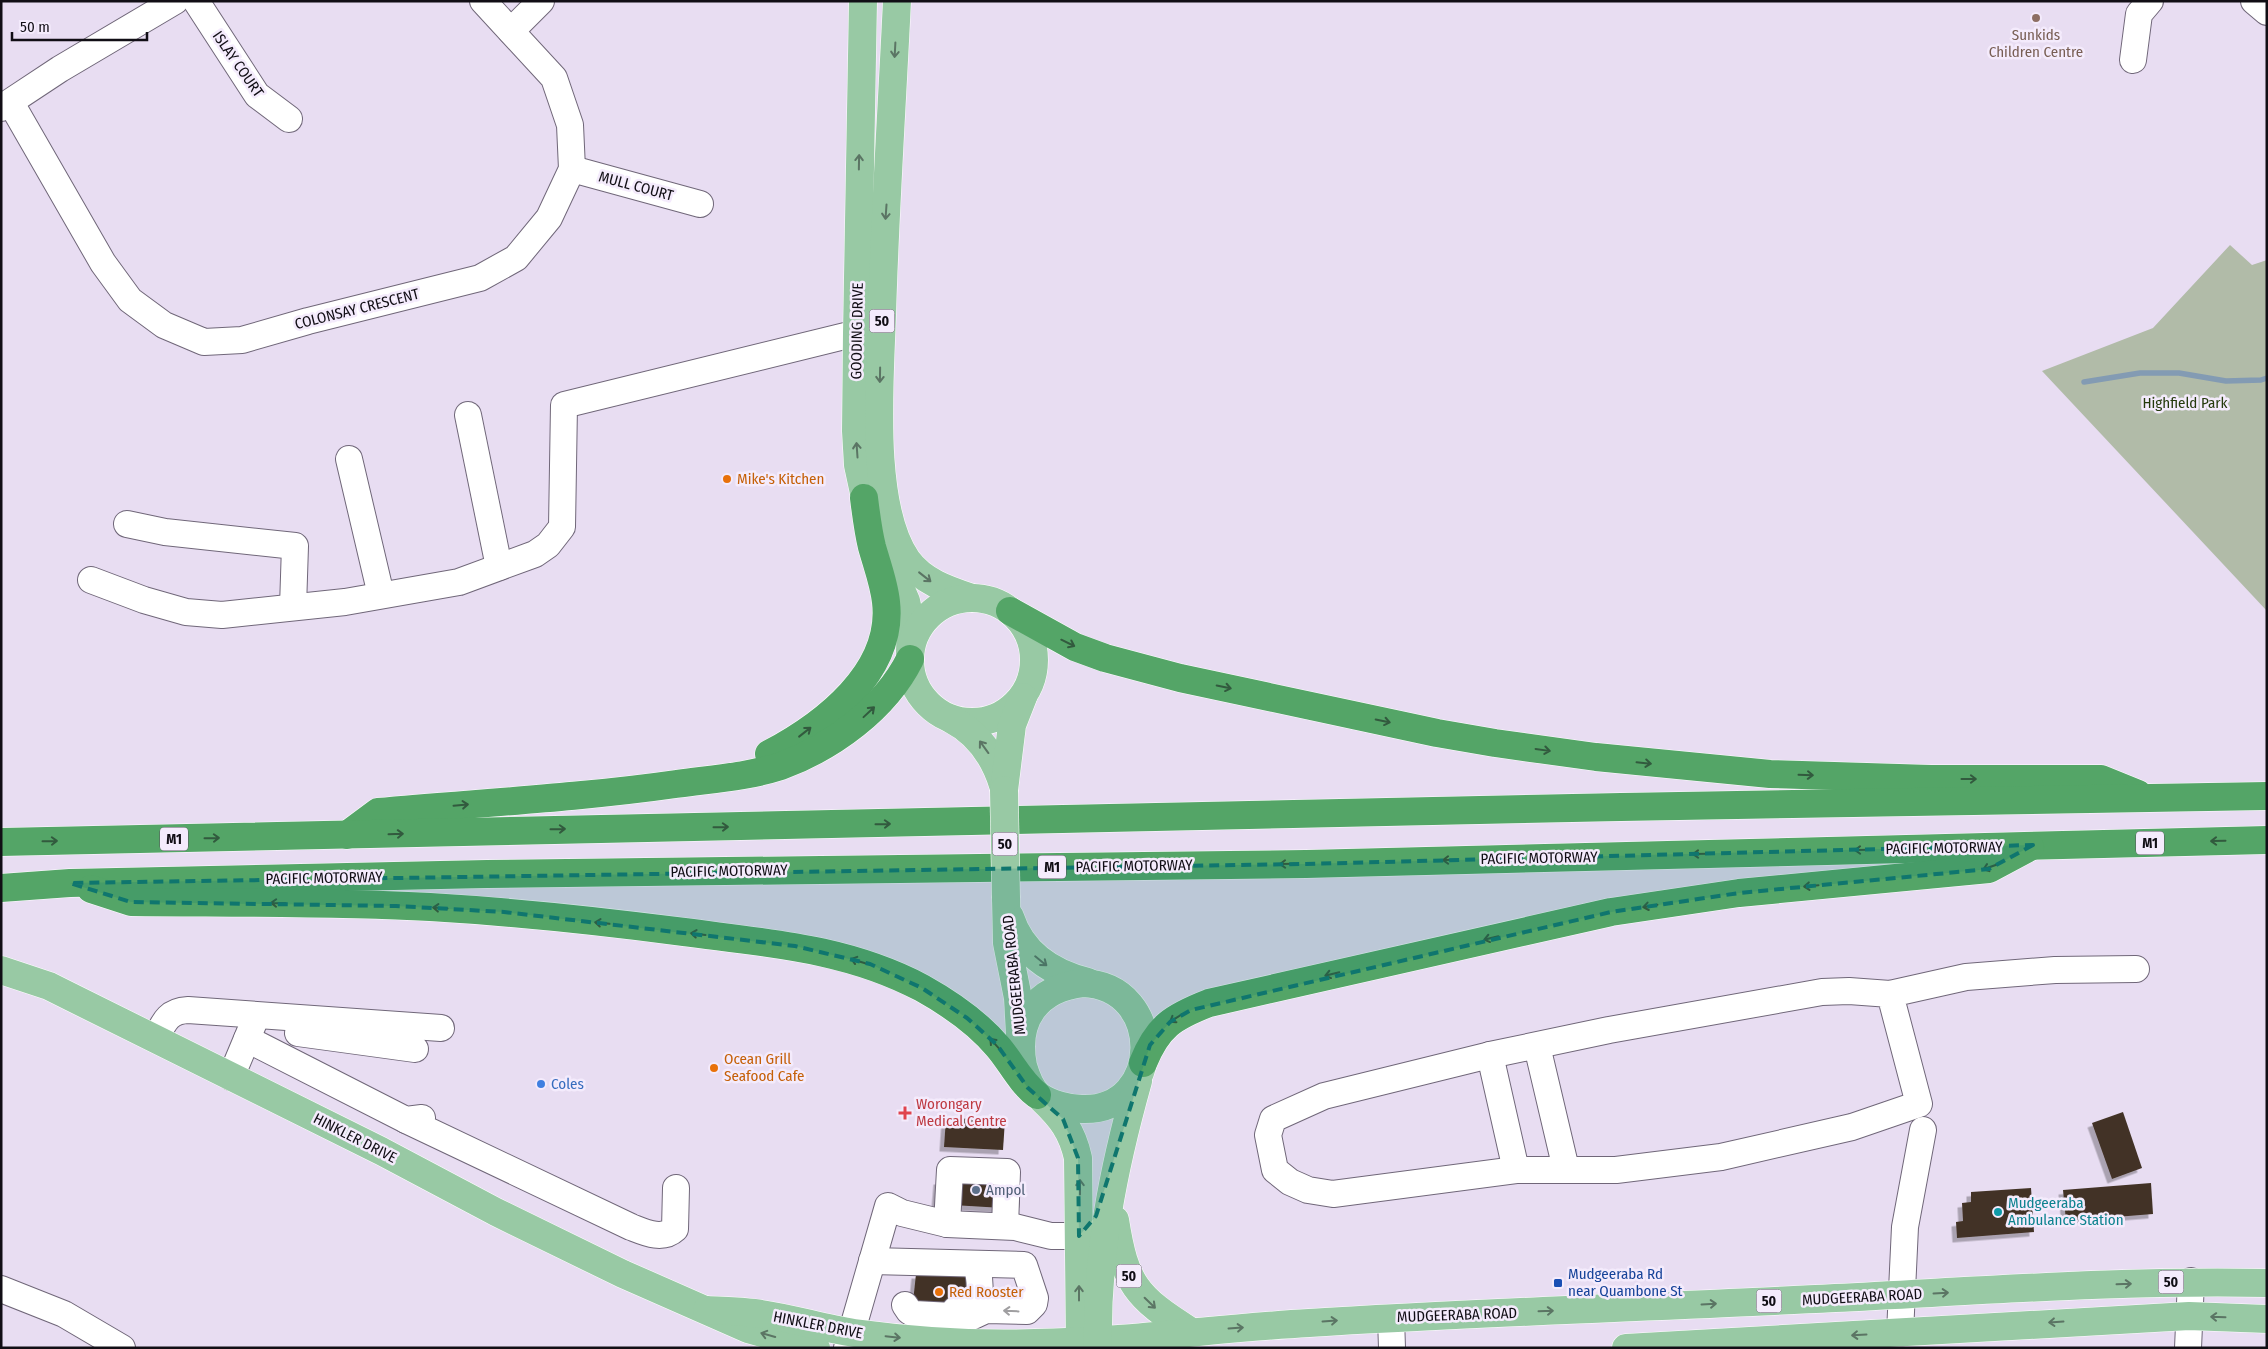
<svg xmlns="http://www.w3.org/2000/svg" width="2268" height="1349" viewBox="0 0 2268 1349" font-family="'Fira Sans Condensed',sans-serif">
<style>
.green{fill:#b1bba8}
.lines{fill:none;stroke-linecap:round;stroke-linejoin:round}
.stream{stroke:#839bb3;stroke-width:5.5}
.building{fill:#423326;filter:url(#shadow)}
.minor-casing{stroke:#706779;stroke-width:28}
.major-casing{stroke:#fff;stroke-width:29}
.highway-casing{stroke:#fff;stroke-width:29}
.minor{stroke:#fff;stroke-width:26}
.major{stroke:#98c9a4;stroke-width:28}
.highway{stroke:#54a567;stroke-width:28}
.major-bridge-casing{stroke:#fff;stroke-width:29;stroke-linecap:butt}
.major-bridge{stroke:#98c9a4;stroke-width:28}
.oneway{stroke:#5b7564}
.oneway2{stroke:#325a3e}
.oneway3{stroke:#a09fa1}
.marked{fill:#0f766e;fill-opacity:0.2;stroke:#0f766e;stroke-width:4;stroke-dasharray:10 6;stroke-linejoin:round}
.education-dot{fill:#8d6e63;stroke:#f4ebfc;stroke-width:2}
.food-dot{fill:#e8710a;stroke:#f4ebfc;stroke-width:2}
.shop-dot{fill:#3f7fe0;stroke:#f4ebfc;stroke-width:2}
.health-dot{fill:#e0444e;stroke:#f4ebfc;stroke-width:2}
.service-dot{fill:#5c6f8a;stroke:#f4ebfc;stroke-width:2}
.culture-dot{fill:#0f9aa8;stroke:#f4ebfc;stroke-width:2}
.transit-dot{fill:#1a4fb4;stroke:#f4ebfc;stroke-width:2}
.labels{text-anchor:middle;stroke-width:5;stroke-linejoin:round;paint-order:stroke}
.shield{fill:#f4ebfc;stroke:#55505a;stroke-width:1}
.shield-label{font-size:14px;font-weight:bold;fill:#110e15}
.education-label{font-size:15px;fill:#785e54;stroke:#f4ebfc}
.street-label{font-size:15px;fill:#110e15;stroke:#f4ebfc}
.park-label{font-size:15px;fill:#253a0c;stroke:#f4ebfc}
.food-label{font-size:15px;fill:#c56008;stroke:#f4ebfc;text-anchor:start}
.shop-label{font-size:15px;fill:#366cbe;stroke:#f4ebfc;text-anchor:start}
.health-label{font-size:15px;fill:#be3a42;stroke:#f4ebfc;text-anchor:start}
.service-label{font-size:15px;fill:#4e5e75;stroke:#f4ebfc;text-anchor:start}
.culture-label{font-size:15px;fill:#0d838f;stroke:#f4ebfc;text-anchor:start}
.transit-label{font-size:15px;fill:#164399;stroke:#f4ebfc;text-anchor:start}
</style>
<defs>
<filter id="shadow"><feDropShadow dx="-4.5" dy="4.5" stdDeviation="0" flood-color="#0004"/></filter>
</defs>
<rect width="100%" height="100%" fill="#e8ddf2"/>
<polygon class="green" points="2230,245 2252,265 2267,260 2267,611 2042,371 2153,328"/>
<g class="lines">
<polyline class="stream" points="2084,382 2140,373 2179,373 2226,381 2261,380 2267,378"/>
</g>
<g class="building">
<polygon points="2123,1112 2142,1168 2112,1179 2092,1123"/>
<polygon points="946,1118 1005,1120 1003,1150 944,1147"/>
<polygon points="938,1180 1021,1185 1019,1209 936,1204"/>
<polygon points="2151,1183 2153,1214 2066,1221 2063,1190"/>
<polygon points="2031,1188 2034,1232 1957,1238 1956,1222 1963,1221 1962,1203 1971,1202 1971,1192"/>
<polygon points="916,1274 968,1276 966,1306 913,1302"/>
</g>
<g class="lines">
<g class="minor-casing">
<g id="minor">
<polyline points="196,1 257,95 289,119"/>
<polyline points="2254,1 2267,12"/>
<polyline points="511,31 541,1"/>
<polyline points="2133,60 2139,14 2150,1"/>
<polyline points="11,103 103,263 130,300 164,325 204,342 242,340 308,321 480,278 516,258 549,218 572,169 570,125 554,78 483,1"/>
<polyline points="1,108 60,69 175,1"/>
<polyline points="572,169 700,204"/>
<polyline points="468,415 499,567"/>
<polyline points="349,459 381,595"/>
<polyline points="127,524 165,532 295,546 293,607"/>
<polyline points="91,580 144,600 186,612 222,615 345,602 459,582 535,554 548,545 562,527 564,405 857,333"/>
<polyline points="1890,994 1919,1104 1852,1127 1721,1157 1616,1170 1516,1170 1333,1194 1308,1190 1290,1182 1275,1170 1268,1135 1273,1119 1324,1096 1490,1055 1609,1030 1822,992 1849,991 1890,994 1966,977 2055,970 2136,969"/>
<polyline points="298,1033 415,1049"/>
<path d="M156 1038C164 1022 168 1011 188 1010L441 1028"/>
<polyline points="247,1039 406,1120 422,1118"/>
<polyline points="1537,1046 1566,1169"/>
<polyline points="1490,1055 1516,1170"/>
<polyline points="231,1077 254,1022"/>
<path d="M406 1120 631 1227C644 1232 662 1241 675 1229L676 1188"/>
<polyline points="947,1224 950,1170 1007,1172 1005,1226"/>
<polyline points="872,1261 1024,1265 1035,1298 1034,1304 1027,1311 986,1310 971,1317 914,1314 909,1311 905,1305"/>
<polyline points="1,1289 64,1314 122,1348"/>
<path d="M955 1310 971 1309C983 1298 980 1278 976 1264"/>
<polyline points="1391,1318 1392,1348"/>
<polyline points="1900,1333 1905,1227 1923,1130"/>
<polyline points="847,1348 888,1206 902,1213 947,1224 1015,1227 1051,1236 1079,1236"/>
<polyline points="2188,1348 2191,1281"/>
</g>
</g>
<g class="major-casing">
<g id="major">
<polyline points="863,1 857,333 856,431 858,465 869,516 906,601 911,624 910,651"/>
<path d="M897 1C892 106 885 210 882 315 880 381 869 505 907 560 923 582 948 590 972 598"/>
<circle cx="972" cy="660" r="62"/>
<path d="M951 719C978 733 994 756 1003 785"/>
<polyline points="1004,790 1012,725 1023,697"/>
<polyline points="1006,898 1007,943 1018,998 1020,1034"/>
<path d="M1010 917C1022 954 1051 973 1088 982"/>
<polyline points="1,970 49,986 71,997 381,1151 496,1212 623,1274 748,1329 816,1348"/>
<path d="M1083 983C1166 986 1164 1112 1082 1109 1068 1109 1050 1104 1039 1096 1030 1089 1026 1076 1023 1066 1014 1020 1037 988 1083 983Z"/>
<path d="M1042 1099C1061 1117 1072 1131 1078 1158L1080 1348"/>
<path d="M1115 1220C1125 1284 1136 1297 1190 1331"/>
<path d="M707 1310C723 1311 739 1311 754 1313 788 1317 821 1328 854 1333 914 1341 975 1345 1035 1343 1126 1342 1217 1328 1309 1323 1484 1312 1660 1307 1835 1298 1979 1291 2122 1280 2267 1283"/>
<path d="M1098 1348C1096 1255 1113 1170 1138 1081"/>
<polyline points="1626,1348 2189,1316 2267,1319"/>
</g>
</g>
<g class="highway-casing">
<g id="highway">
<polyline points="1010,611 1075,647 1105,658 1180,678 1437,733 1495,743 1596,757 1770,774 1931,779 2101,779 2138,794"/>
<path d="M769 754C824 725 894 672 886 602 884 583 877 565 872 547 868 531 866 514 864 498"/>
<path d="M347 835 378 812C477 803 578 798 676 784 711 779 747 777 781 766 832 747 885 709 910 659"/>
<polyline points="1,842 1621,807 2267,796"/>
<polyline points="1,888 70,883 487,874 1306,864 2267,840"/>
<path d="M91 889 131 902C230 903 330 902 430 907 515 912 600 921 684 932 767 943 847 948 922 988 949 1003 977 1022 998 1047 1011 1062 1020 1082 1037 1095"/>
<path d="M1143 1063C1158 1026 1173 1017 1209 1003L1611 912 1739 893 1989 869 2030 847"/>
</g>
</g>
<use href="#minor" class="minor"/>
<use href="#major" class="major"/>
<use href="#highway" class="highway"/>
<g class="major-bridge-casing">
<polyline id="major-bridge" points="1004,790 1006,898"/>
</g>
<use href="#major-bridge" class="major-bridge"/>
</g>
<defs><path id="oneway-shaft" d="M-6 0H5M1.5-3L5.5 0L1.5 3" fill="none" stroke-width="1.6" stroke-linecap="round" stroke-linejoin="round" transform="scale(1.25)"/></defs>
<g class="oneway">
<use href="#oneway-shaft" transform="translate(895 50) rotate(93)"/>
<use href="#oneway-shaft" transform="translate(859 162) rotate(-89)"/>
<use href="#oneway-shaft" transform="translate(886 212) rotate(94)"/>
<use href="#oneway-shaft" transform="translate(880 375) rotate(91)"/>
<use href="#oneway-shaft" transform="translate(857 450) rotate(-94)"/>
<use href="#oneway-shaft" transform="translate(925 577) rotate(38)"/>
<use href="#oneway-shaft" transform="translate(984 747) rotate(-126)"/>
<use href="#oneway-shaft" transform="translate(1041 961) rotate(39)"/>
<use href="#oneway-shaft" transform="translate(1080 1187) rotate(-90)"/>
<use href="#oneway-shaft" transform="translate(2124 1284) rotate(-2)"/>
<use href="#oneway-shaft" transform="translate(1079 1293) rotate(-90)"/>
<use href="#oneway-shaft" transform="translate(1941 1293) rotate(-3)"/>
<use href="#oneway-shaft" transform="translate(1150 1303) rotate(44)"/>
<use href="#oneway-shaft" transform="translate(1709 1304) rotate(-3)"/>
<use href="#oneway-shaft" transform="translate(1546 1311) rotate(-2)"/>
<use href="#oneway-shaft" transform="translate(2218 1317) rotate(-178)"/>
<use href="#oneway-shaft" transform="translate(1330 1321) rotate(-4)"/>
<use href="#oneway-shaft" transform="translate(2056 1322) rotate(176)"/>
<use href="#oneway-shaft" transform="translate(1236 1328) rotate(-4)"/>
<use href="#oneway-shaft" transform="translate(768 1335) rotate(-164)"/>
<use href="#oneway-shaft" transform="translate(1859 1335) rotate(177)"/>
<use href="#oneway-shaft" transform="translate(893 1337) rotate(6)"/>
</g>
<g class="oneway2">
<use href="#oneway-shaft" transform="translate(1068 643) rotate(26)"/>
<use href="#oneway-shaft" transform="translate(1224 687) rotate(12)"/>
<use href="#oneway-shaft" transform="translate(869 712) rotate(-43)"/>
<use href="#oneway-shaft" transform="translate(1383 721) rotate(12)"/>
<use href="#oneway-shaft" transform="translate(805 732) rotate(-38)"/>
<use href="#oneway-shaft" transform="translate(1543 750) rotate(8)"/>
<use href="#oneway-shaft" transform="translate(1644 763) rotate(6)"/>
<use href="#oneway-shaft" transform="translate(1806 775) rotate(2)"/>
<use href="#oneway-shaft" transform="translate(1969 779)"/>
<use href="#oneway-shaft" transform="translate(461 805) rotate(-5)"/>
<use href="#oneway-shaft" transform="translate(883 824) rotate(-1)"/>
<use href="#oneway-shaft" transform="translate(721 827) rotate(-1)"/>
<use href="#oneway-shaft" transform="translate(558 829) rotate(-1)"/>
<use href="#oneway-shaft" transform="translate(396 834) rotate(-2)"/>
<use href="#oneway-shaft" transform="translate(212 838) rotate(-1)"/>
<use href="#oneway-shaft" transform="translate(50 841) rotate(-1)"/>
<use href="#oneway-shaft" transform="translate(2218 841) rotate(179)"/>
<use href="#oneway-shaft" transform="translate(1862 850) rotate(179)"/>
<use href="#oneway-shaft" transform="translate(1700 854) rotate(179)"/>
<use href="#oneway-shaft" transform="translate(1450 860) rotate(179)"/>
<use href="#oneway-shaft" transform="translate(1287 864) rotate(179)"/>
<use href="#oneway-shaft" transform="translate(1990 867) rotate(161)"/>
<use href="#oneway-shaft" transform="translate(1811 886) rotate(175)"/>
<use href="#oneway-shaft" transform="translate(278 903) rotate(-179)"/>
<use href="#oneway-shaft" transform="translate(1650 906) rotate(171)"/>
<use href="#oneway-shaft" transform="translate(440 908) rotate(-176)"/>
<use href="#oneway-shaft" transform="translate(602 923) rotate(-174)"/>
<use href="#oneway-shaft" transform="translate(698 934) rotate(-173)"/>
<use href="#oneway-shaft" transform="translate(1491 938) rotate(167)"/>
<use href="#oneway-shaft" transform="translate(858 961) rotate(-163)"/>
<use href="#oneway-shaft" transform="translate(1332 974) rotate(167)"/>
<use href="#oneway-shaft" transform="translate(1176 1018) rotate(148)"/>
<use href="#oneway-shaft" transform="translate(995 1044) rotate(-132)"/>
</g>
<use class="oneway3" href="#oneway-shaft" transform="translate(1011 1311) rotate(-177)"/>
<path class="marked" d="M2033 845 1989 869 1739 893 1611 912 1191 1010 1170 1022 1150 1045 1096 1216 1079 1236 1078 1158 1063 1119 1028 1088 997 1045 967 1018 922 988 870 964 795 946 504 912 396 906 131 902 70 883 1306 864Z"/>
<circle class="education-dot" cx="2036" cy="18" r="5"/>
<g class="food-dot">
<circle cx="727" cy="479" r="5"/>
<circle cx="714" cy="1068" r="5"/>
<circle cx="939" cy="1292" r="5"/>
</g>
<circle class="shop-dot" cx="541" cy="1084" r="5"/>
<path class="health-dot" d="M902.5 1105.5h5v5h5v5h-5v5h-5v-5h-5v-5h5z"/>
<circle class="service-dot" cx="976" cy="1190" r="5"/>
<circle class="culture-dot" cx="1998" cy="1212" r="5"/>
<rect class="transit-dot" x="1553" y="1278" width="10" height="10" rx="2.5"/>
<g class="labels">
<g class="shield">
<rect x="869.5" y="309.5" width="25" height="23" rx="4"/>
<rect x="160" y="827.5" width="28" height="23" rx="4"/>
<rect x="2136" y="831.5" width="28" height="23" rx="4"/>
<rect x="992.5" y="832.5" width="25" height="23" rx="4"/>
<rect x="1038" y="855.5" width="28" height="23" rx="4"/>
<rect x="1116.5" y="1264.5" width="25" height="23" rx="4"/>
<rect x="2158.5" y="1270.5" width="25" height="23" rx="4"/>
<rect x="1756.5" y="1289.5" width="25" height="23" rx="4"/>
</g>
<g class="shield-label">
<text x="882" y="326">50</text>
<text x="174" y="844">M1</text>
<text x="2150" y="848">M1</text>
<text x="1005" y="849">50</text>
<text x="1052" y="872">M1</text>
<text x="1129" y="1281">50</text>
<text x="2171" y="1287">50</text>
<text x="1769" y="1306">50</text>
</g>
<g class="education-label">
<text x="2036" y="40">Sunkids<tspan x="2036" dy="17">Children Centre</tspan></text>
</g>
<g class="street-label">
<text transform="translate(238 64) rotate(55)" y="5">ISLAY COURT</text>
<text transform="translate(636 186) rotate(15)" y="5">MULL COURT</text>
<text transform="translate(357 309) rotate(-14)" y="5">COLONSAY CRESCENT</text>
<text transform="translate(857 331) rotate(-89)" y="5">GOODING DRIVE</text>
<text transform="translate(1944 848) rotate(-1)" y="5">PACIFIC MOTORWAY</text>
<text transform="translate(1539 858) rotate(-1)" y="5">PACIFIC MOTORWAY</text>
<text transform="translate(1134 866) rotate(-1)" y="5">PACIFIC MOTORWAY</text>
<text transform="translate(729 871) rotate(-1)" y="5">PACIFIC MOTORWAY</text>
<text transform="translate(324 878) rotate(-1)" y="5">PACIFIC MOTORWAY</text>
<text transform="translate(1014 975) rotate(-96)" y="5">MUDGEERABA ROAD</text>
<text transform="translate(355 1138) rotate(27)" y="5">HINKLER DRIVE</text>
<text transform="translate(1862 1297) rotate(-3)" y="5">MUDGEERABA ROAD</text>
<text transform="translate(1457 1315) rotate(-2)" y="5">MUDGEERABA ROAD</text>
<text transform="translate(818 1325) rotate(11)" y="5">HINKLER DRIVE</text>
</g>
<g class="park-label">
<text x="2185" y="408">Highfield Park</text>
</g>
<g class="food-label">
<text x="737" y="484">Mike's Kitchen</text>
<text x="724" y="1064">Ocean Grill<tspan x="724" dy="17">Seafood Cafe</tspan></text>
<text x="949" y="1297">Red Rooster</text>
</g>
<g class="shop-label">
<text x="551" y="1089">Coles</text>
</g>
<g class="health-label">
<text x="916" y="1109">Worongary<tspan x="916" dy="17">Medical Centre</tspan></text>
</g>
<g class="service-label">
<text x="986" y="1195">Ampol</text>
</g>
<g class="culture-label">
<text x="2008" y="1208">Mudgeeraba<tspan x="2008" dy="17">Ambulance Station</tspan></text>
</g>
<g class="transit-label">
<text x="1568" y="1279">Mudgeeraba Rd<tspan x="1568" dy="17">near Quambone St</tspan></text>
</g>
</g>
<rect width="2268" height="1349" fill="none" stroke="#110e15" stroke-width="5"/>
<path d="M12 32v8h135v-8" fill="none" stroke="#110e15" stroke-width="2.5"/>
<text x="20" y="32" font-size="15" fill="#110e15" stroke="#f4ebfc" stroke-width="4" paint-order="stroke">50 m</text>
</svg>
